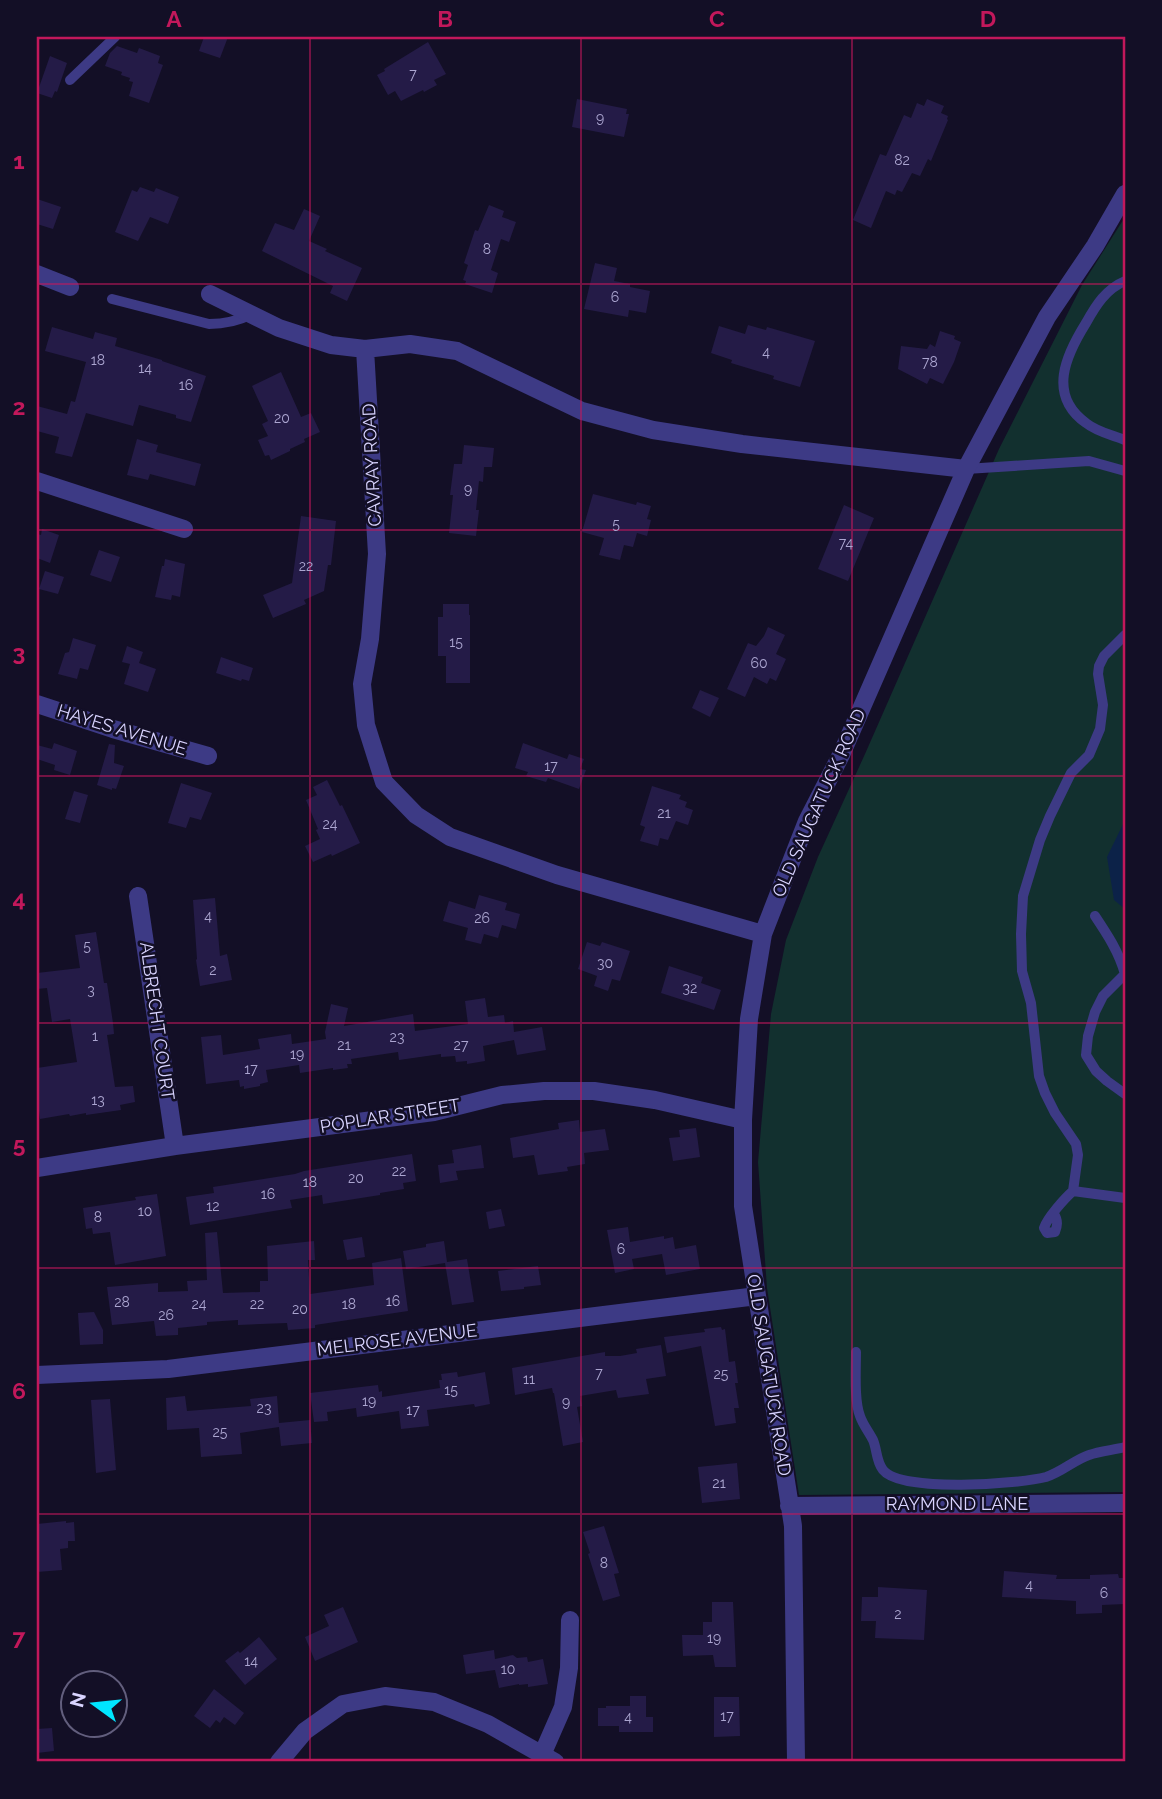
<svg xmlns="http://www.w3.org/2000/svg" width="1162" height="1799" font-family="Raleway,sans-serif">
<rect width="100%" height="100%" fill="#130f26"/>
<path fill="#12302f" d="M1125,217V1492L799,1495L767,1288L758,1162L771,1014L786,940L818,857L865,754L999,449L1082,285Z"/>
<path fill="#0c2248" d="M1125,820V909L1114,900L1107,857Z"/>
<path fill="#241b47" d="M204,37H228L220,58L199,51Z
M428,42L446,74L434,80L437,85L424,92L423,90L401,101L395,91L388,95L377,75L385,71L384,69Z
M117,46L137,53L139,48L160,56L158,63L163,65L149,103L129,96L133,82L129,81L130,78L121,75L122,72L105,66L110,53Z
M50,56L67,63L57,92L55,91L52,98L37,93Z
M577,99L627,109L626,114H629L624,137L572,127Z
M927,99L944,106L941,113L948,116L947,119L948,120L931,161L928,159L920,176L912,173L902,192L897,190L895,195L886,191L871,228L853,220L880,154L886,156L904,115L911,118L917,103L924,106Z
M140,187L154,192L156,188L179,197L168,224L150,217L138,241L115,232L132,190L137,192Z
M37,199L61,207L53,229L37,224Z
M489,205L504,211L502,217L516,222L509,242L501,239L491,270L498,273L492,293L465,284L466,281L463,280L468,265L464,263L475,230L478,231Z
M304,209L320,216L309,241L327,249L325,251L362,268L347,301L330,293L333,286L262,251L275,223L294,230Z
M595,263L617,268L614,281L630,284V287L650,291L646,313L629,310L628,317L584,309Z
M748,325L766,330L767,327L815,341L800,387L773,379L774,376L731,363L732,360L711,353L719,326L745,334Z
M52,327L93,339L95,332L117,338L115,346L162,360V361L206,376L191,422L176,418V415L139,405L133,426L86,413L72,457L55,453L59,437L37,431V406L67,414L71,401L75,402L86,362L45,351Z
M940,331L955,336L954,339L961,342L954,362L943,384L930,378L927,384L898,369L901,346L927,349L930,344L935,347Z
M281,372L301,417L311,413L320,432L304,439L305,442L290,449V451L271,460L269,455L265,456L258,440L268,436L262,424L268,421L252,386Z
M137,439L158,445L156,452L201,464L195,486L150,474L148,480L127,475Z
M464,445L494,448L492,467H484L483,482L479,481L476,510H479L476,536L449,533L453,495H450L454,464H462Z
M593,494L636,505L637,502L651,506L647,519L651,520L647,536L637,533L633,547L624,545L620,560L599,555L604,538L582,532Z
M844,505L874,518L848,581L818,569Z
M301,516L336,521L331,565H328L324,591L304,600L306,604L273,618L263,595L292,583Z
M42,529L59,535L50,563L37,558V534L41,535Z
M99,550L120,557L111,582L90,575Z
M165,559L185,564L180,597L172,595L171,600L155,597L162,566H164Z
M45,571L64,577L58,594L39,589Z
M443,604H469V615H470V683H446V656H438V617H443Z
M768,627L785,635L776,654L786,659L776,681L770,678L767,684L754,677L745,697L727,689L748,643L756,646L764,636Z
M73,638L96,645L88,670L80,668L77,679L58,674L65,653L69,652Z
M127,646L143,652L139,663L156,669L148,692L124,684L130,664L122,662Z
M221,657L253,668L249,681L242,679L241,681L216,673Z
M700,690L719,698L710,717L692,708Z
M54,743L77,751L70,775L54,770L55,765L37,759V745L52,749Z
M523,743L567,759L569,754L584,759L580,769L586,770L579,789L548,778L546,782L526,776L528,772L515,768Z
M109,744L115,745L114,763L124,766L116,789L112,788V790L97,785Z
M327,780L340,806L342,805L360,843L332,856L331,854L313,862L305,846L320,839L316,830L318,829L306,800L317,795L313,787Z
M181,783L212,793L201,820L190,817L186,828L168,823Z
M652,786L681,795L679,799L687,802L685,807L693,810L688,825L676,821L668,840L660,838L658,846L640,841L645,827L640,825Z
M74,791L88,795L80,823L65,819Z
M479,895L507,903L505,910L520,914L516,929L502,925L498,938L484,934L481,944L465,940L468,928L443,921L449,901L475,909Z
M215,898L220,956L227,954L232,980L200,986L196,960L197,959L193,900Z
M96,932L104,983H107L113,1023L114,1034L107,1035L115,1087L133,1086L135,1102L120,1105L121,1110L86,1115V1113L70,1116L69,1114L40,1119L37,1096V1068L77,1062L70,1019L52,1022L47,988L37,989V973L80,968L75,935Z
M587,942L600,946L602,942L630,951L620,981L612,979L608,991L594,986L597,976L578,969Z
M669,966L703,977L701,983L721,990L714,1010L661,993Z
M485,998L488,1017L504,1015L505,1023L513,1021L514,1032L542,1027L546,1050L517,1055L514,1040L483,1046L485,1061L467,1064V1061L456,1062L455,1056L441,1057V1054L399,1060L398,1052L351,1059L352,1064H347L348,1068L333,1070V1068L300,1073L299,1065L266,1070L268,1082L260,1084V1086L244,1089V1086L240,1087L239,1080L206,1084L201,1037L221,1035L223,1055L260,1049L258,1039L291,1034L292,1044L326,1039L325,1032L331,1004L348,1008L344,1026L413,1014L415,1031L468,1024L465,1001Z
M579,1120L580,1132L605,1129L609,1150L584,1153L585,1164L567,1167L568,1171L538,1175L534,1155L513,1158L510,1138L559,1129L558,1123Z
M696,1128L700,1157L673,1161L669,1138L680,1137L679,1130Z
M481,1145L484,1168L456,1171L458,1180L440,1183L438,1165L454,1163L452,1150Z
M412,1154L416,1181L403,1183L404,1189L380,1193V1195L323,1204L322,1195L290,1200L292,1208L190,1225L186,1197L214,1193L213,1187L295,1174L304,1171Z
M157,1194L166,1256L115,1265L110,1232L93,1234L92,1228L86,1229L83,1208L136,1200L135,1197Z
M501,1209L505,1226L489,1229L486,1212Z
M628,1227L630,1242L664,1236V1239L673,1237L675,1249L696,1245L700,1269L666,1275L662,1254L632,1259L634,1269L615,1273L607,1230Z
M217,1232L223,1293L260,1292V1281H268L267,1246L314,1241L315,1260H308L310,1294L374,1285L372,1263L401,1258L408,1311L315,1325V1328L288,1330L287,1323L238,1325V1320L207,1322V1325L178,1328V1335L156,1336L154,1321L112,1325L107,1287L158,1283V1292L188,1291L187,1281L207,1280L205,1233Z
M362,1237L365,1257L347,1260L343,1240Z
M444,1241L447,1262L467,1259L474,1302L452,1305L445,1263L406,1269L403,1251L426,1247V1244Z
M538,1266L541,1285L524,1287V1289L501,1291L498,1271Z
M94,1312L103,1330V1344L80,1345L78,1313Z
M721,1327L722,1330L725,1329L729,1362L735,1361L738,1383H735L739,1408H734L736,1423L715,1426L701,1346L667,1353L664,1337L705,1332L704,1329Z
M661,1345L666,1376L646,1379L649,1394L618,1398L616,1390L580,1396L582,1406L577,1407L583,1442L563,1446L554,1393H553L552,1388L515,1395L512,1368L605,1352V1356H620L637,1353L636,1349Z
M457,1372L458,1377L485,1372L490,1404L475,1407L474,1404L427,1410L429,1426L401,1429L399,1411L357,1417L356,1408L327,1412L328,1421L314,1422L310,1393L378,1385L379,1392L382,1391V1397L440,1388L439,1380H442L441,1374Z
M185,1396L187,1411L251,1406L250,1399L277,1396L279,1423L310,1420L312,1443L281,1446L279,1427L240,1433L242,1454L201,1457L199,1428L167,1430L166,1398Z
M110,1399L116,1470L96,1473L91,1400Z
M737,1463L740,1499L702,1503L698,1467Z
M66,1521V1523L74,1522L75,1541H68V1548L60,1549L62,1570L37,1572V1524Z
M604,1526L619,1573L614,1574L620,1596L603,1601L588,1554L590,1553L583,1532Z
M1004,1571L1057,1575L1056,1579H1090V1575L1118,1574L1119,1578H1125V1604L1102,1605V1613L1076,1614V1601L1002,1597Z
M878,1587L927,1590L924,1640L875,1638L876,1621H861L862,1597H878Z
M712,1602H733L736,1667H715L713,1655L683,1656L682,1635H703V1622H712Z
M343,1607L358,1642L315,1661L305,1637L329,1626L324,1615Z
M259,1637L277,1659L245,1685L225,1661L238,1651L240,1653Z
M494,1650L495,1659L513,1655L517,1658L527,1657L528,1662L543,1659L548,1684L528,1687V1684L519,1685V1684L499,1688L495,1670L466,1674L463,1655Z
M214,1689L244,1713L235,1725L224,1717L220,1723L216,1720L210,1728L194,1716Z
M630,1696H646V1717H653V1732H619V1726H598V1708H606V1706H630Z
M714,1697H739L740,1736L714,1737Z
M52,1728L54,1751L37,1753V1729Z"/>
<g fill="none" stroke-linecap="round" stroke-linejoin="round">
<path stroke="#3d3a85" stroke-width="10" d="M70,80L115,37
M1125,281C1106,289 1096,305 1086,323C1066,355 1047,395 1086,423C1097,432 1112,435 1125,440
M112,299L209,324C225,324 238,321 252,314
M966,469L1089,461L1125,471
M1095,916C1107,934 1119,952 1125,974L1103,996L1095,1012L1088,1036L1086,1055L1096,1071L1107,1081L1125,1094
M1073,1191L1078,1155L1076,1144L1055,1113L1045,1093L1039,1076L1031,1003L1022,971L1021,934L1023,896L1040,840L1050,816L1071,773L1089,755L1100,729L1103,705L1098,674L1099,666L1104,656L1125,635
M1054,1214C1058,1220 1058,1225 1055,1232L1047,1233L1044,1228C1047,1218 1065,1198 1073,1191L1125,1198
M856,1352C856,1371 854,1400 860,1416C863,1425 869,1432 873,1440C877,1449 876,1461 883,1470C901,1493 1019,1484 1046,1477C1062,1472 1074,1460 1089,1455C1100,1451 1114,1450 1125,1447"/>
<path stroke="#3d3a85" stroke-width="18" d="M37,274L70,287
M210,294L279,328L331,345L365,349L410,344L457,351L582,411L653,430L742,444L966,469
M365,349L377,554L370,639L362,684L366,725L384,782L416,815L450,837L557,875L763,934
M37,481L184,529
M37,704L113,729L208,756
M138,896L175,1146
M37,1168L175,1146L434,1112L502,1095L544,1091H594L655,1100L743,1120
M37,1375L168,1369L757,1296
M789,1506L1125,1503
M542,1755L563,1707L569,1668L570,1620
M279,1762L305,1731L343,1704L385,1696L434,1702L488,1724L555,1762
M796,1762L793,1526L743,1206V1120L749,1019L763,934L807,821L841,755L966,469L1047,317L1095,246L1125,194"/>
</g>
<path fill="none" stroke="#c2185b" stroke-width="2" stroke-opacity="0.55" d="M310,37V1762M581,37V1762M852,37V1762M37,284H1125M37,530H1125M37,776H1125M37,1023H1125M37,1268H1125M37,1514H1125"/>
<g text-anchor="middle" stroke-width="5" stroke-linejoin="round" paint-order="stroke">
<g font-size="14" fill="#aca6d1">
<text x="413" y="79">7</text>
<text x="600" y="123">9</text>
<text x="902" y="165">82</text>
<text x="487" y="254">8</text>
<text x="615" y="302">6</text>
<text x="766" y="357">4</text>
<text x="98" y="365">18</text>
<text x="930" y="367">78</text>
<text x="145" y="373">14</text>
<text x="186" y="390">16</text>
<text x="282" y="423">20</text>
<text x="468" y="494">9</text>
<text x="616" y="529">5</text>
<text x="846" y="548">74</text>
<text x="306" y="571">22</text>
<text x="456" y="647">15</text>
<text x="759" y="668">60</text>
<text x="551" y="771">17</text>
<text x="664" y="818">21</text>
<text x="330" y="829">24</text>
<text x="208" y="921">4</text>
<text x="482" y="923">26</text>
<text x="87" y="951">5</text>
<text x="605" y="968">30</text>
<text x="213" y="975">2</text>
<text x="690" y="993">32</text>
<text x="91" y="995">3</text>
<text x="95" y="1041">1</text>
<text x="397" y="1042">23</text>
<text x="344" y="1050">21</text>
<text x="461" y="1050">27</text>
<text x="297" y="1059">19</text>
<text x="251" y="1074">17</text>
<text x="98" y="1105">13</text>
<text x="399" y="1176">22</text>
<text x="356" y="1183">20</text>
<text x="310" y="1187">18</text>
<text x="268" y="1199">16</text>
<text x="213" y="1211">12</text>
<text x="145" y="1216">10</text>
<text x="98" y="1222">8</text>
<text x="621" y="1254">6</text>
<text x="393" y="1306">16</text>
<text x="122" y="1307">28</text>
<text x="199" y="1309">24</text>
<text x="257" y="1309">22</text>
<text x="349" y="1309">18</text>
<text x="300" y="1314">20</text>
<text x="166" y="1320">26</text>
<text x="599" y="1378">7</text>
<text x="721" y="1379">25</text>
<text x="529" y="1384">11</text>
<text x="451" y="1395">15</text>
<text x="369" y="1406">19</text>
<text x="566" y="1407">9</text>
<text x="264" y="1413">23</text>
<text x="413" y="1415">17</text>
<text x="220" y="1437">25</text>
<text x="719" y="1488">21</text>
<text x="604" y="1568">8</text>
<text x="1029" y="1590">4</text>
<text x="1104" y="1598">6</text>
<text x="898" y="1619">2</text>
<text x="714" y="1643">19</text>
<text x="251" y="1666">14</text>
<text x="508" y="1674">10</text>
<text x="727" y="1721">17</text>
<text x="628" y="1722">4</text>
</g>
<g font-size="18" fill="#d9d4ff" stroke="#130f26">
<text transform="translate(372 465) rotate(-93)" y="6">CAVRAY ROAD</text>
<text transform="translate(122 730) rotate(17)" y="6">HAYES AVENUE</text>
<text transform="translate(819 803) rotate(-66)" y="6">OLD SAUGATUCK ROAD</text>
<text transform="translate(157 1021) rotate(82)" y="6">ALBRECHT COURT</text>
<text transform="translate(390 1116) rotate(-9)" y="6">POPLAR STREET</text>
<text transform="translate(397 1340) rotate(-7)" y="6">MELROSE AVENUE</text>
<text transform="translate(769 1375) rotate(81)" y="6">OLD SAUGATUCK ROAD</text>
<text x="957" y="1510">RAYMOND LANE</text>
</g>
</g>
<rect width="1162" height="1799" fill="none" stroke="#130f26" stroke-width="77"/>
<g transform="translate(94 1704) rotate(285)"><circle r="33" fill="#130f26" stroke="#625e7d" stroke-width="2"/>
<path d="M0-5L12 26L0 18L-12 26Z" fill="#00e5ff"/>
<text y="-10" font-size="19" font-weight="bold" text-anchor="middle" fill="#d9d4ff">N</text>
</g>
<rect x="38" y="38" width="1086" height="1722" fill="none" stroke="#c2185b" stroke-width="2.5"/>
<g font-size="23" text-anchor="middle" font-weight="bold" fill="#c2185b">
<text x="174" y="27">A</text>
<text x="445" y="27">B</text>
<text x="717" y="27">C</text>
<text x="988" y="27">D</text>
<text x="19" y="169">1</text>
<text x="19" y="415">2</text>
<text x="19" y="661">3</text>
<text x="19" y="907">4</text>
<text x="19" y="1153">5</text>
<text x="19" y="1399">6</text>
<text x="19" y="1645">7</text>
</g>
</svg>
